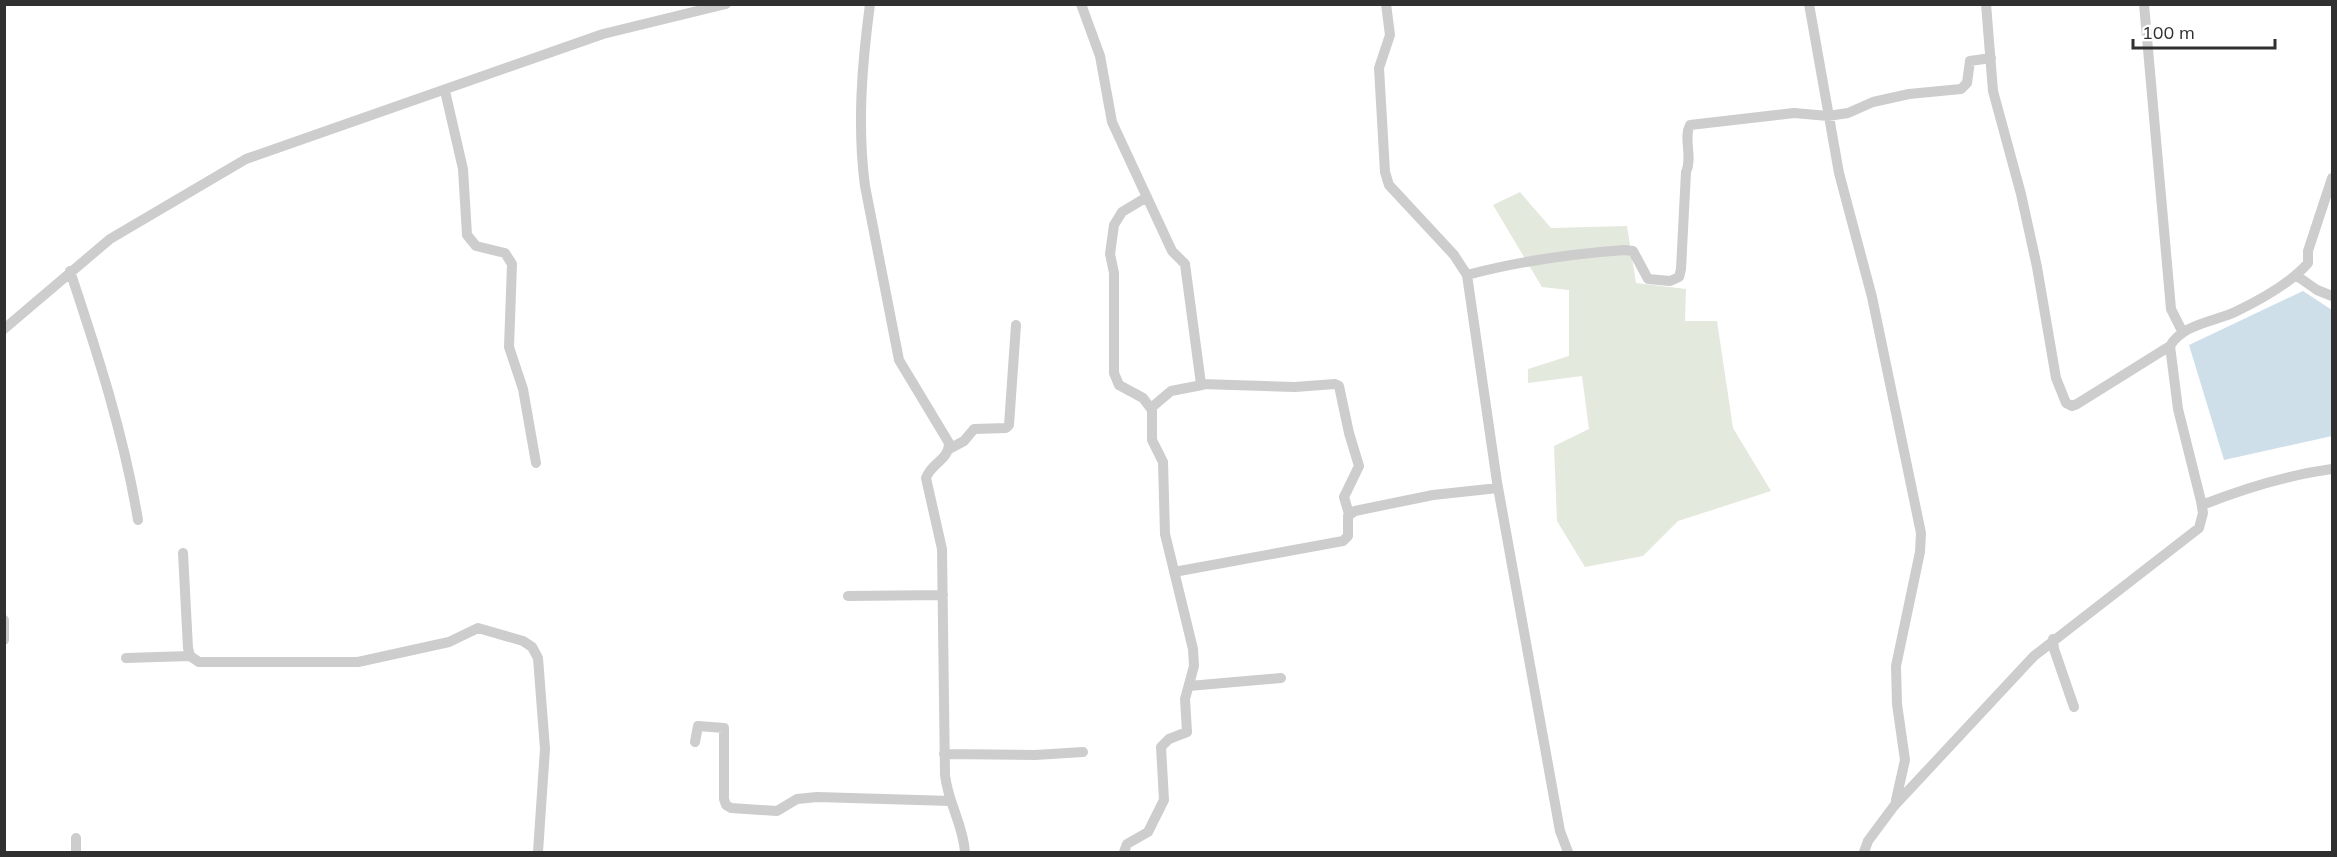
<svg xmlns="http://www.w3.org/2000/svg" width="2337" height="857" font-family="Mulish,sans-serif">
<rect width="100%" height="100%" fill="#fff"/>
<path fill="#e3e9dd" d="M1520,192L1551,228L1627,226L1636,283L1686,289L1685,321H1717L1733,428L1771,491L1678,521L1643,556L1585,567L1557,521L1554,446L1589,429L1582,376L1528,383V369L1569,356V290L1542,287L1493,205Z"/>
<path fill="#cedfe9" d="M2303,291L2332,310V436L2224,460L2189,345Z"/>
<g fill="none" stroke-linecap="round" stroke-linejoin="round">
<path stroke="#cdcdcd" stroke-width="10" d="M870,4C862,64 857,126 865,186L899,360L949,443C949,460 931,463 926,478L942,549L945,775C948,803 963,824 965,852
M1081,4L1100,56L1112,122L1172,251L1185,264L1201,384L1295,387L1335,384L1339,386L1349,433L1359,466L1344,497L1349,514
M1386,4L1390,35L1379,68L1385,172L1389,185L1454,255L1467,275L1497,482L1560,831L1568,852
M1809,4L1839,173L1872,297L1921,533L1920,552L1896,666L1897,704L1905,760L1896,800
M1986,4L1993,91L2021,194L2037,267L2056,378L2066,403L2072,406L2077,404L2170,346
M2144,4L2171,309L2182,331
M445,91L463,169L467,235L476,246L505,253L512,264L509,347L523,389L536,463
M70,271C97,352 124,435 138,520
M1467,275C1519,261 1570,254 1624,250L1633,251L1648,279L1670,281L1679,277L1681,269L1686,172C1693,157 1683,138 1690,125L1794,113L1828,116L1848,113L1873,102L1909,94L1961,89L1967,83L1970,61L1991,58
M2297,276L2317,290L2332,296
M4,329L110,239L246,159L603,34L726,4
M1152,410L1151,408L1171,391L1202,385
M949,449L964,441L974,429L1006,428L1009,425L1016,325
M2202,505C2245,488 2287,475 2332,469
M183,553L188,648L190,656L199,662H358L449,642L478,628L523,641L532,647L538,658L545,749L538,852
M1174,572L1343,541L1348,536V516L1355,511L1433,495L1498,488
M848,596L943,595
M4,620V640
M2053,639L2054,649L2074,707
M126,658L190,656
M1189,686L1281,678
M695,742L698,726L724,728V799L726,805L731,808L777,811L797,799L817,797L951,801
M944,754L1035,755L1083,752
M76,838V852
M1124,852L1127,844L1148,832L1164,800L1161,747L1169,739L1187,732L1185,699L1194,666L1193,649L1165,534L1163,462L1152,440V410L1143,398L1119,385L1114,373V273L1110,254L1114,225L1122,212L1147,197
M1864,852L1868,841L1894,806L2034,656L2199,528L2203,513L2201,501L2178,409L2170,346C2183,324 2213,322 2235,312C2260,300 2290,284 2308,263V251L2332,178"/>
</g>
<rect width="2337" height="857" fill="none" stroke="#303030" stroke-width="12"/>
<path d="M2133 39v9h142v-9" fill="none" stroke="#303030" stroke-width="3"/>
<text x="2142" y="39" font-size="18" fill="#303030" stroke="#ffffff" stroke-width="4.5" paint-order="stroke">100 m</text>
</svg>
